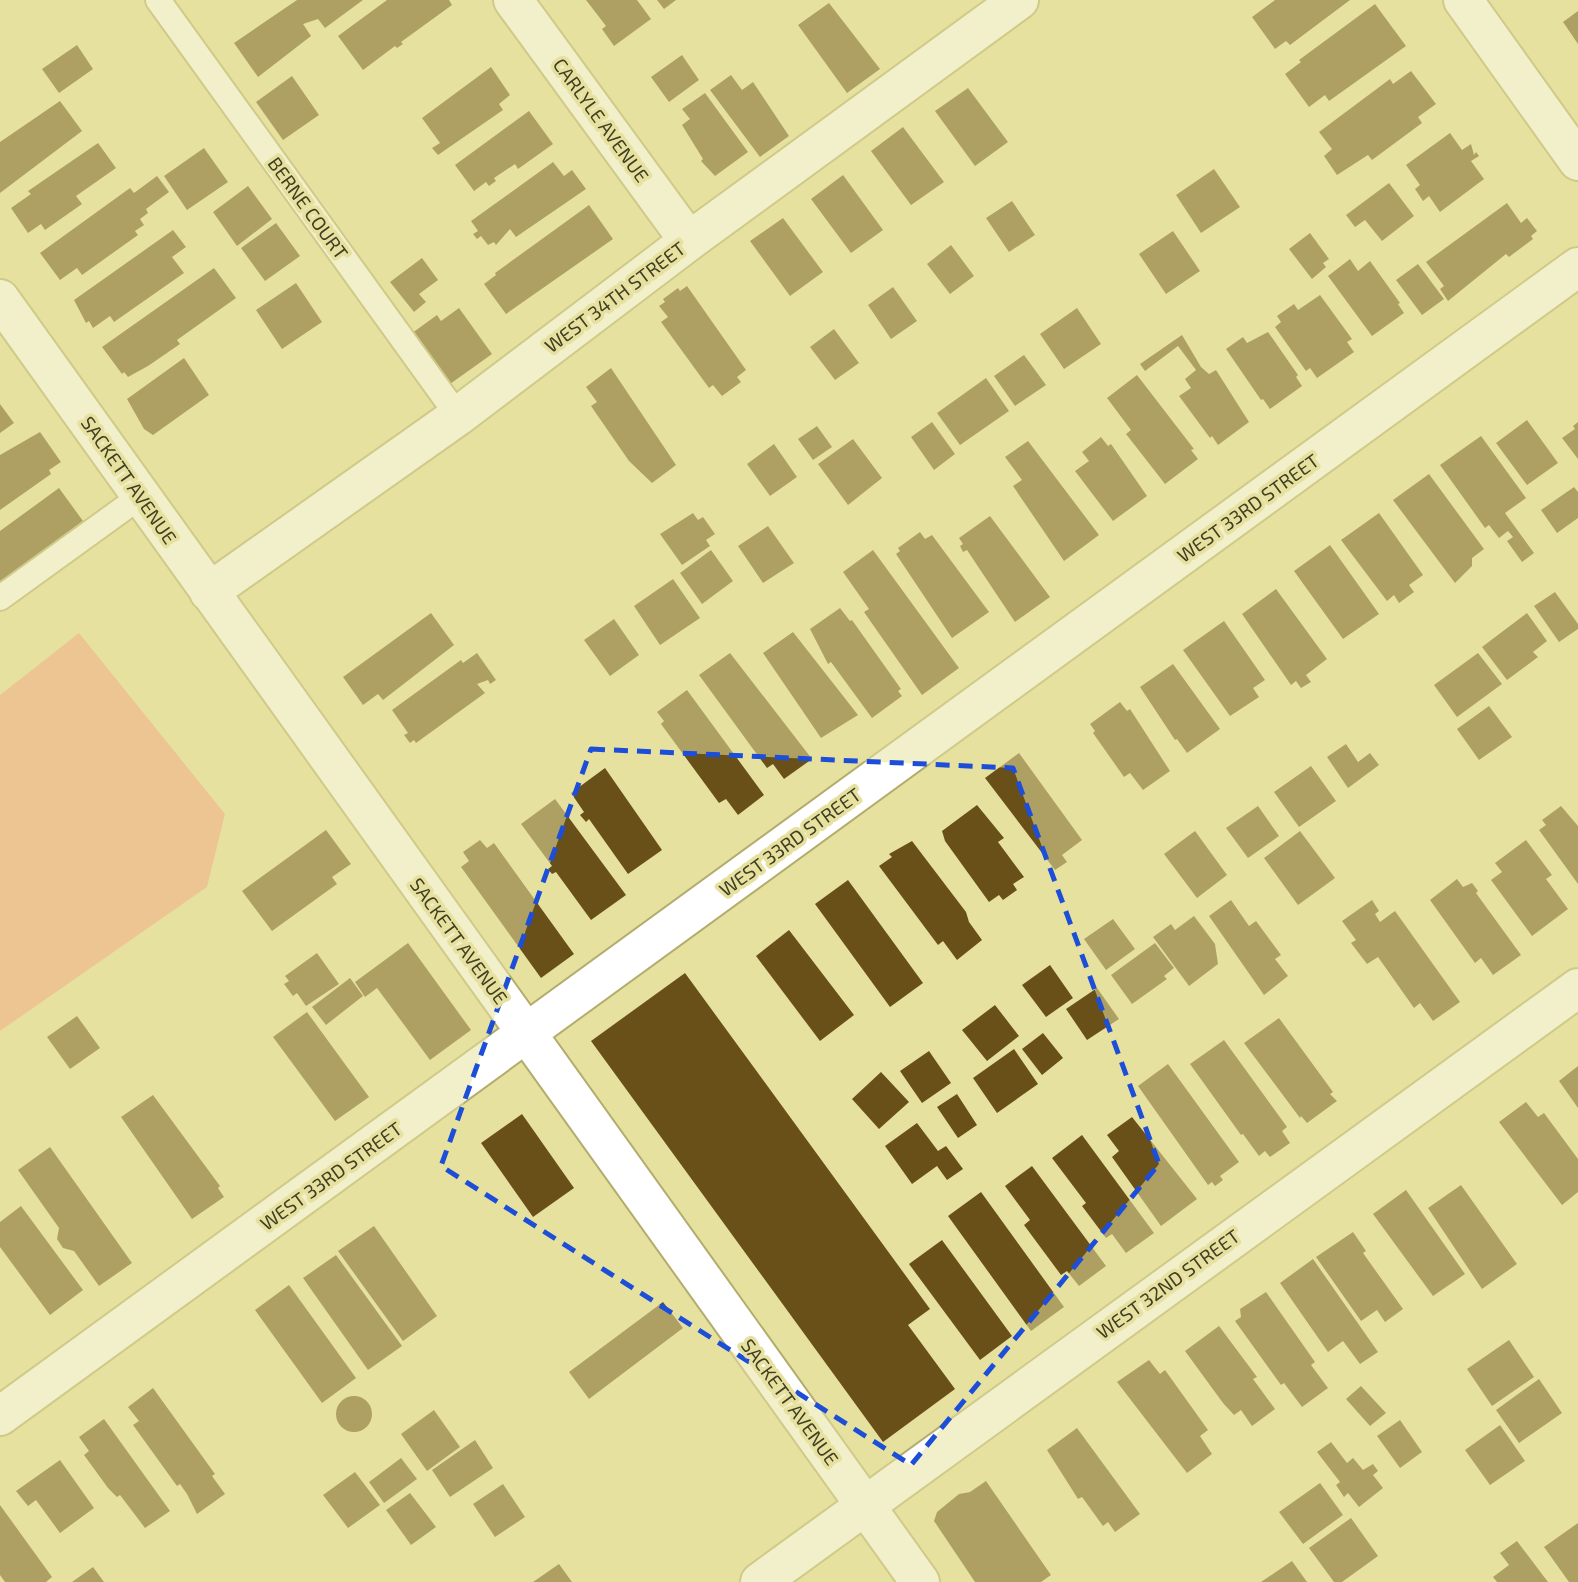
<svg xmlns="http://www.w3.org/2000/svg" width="1578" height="1582" font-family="'Exo 2',sans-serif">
<rect width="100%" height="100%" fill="#e7e1a0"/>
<path fill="#f3a381" d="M79,633L225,814L207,887L0,1031V695Z"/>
<path fill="#695019" d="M297,0H363L325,28L318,19L303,24L311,36L258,77L234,43Z
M387,0H449L452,5L401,42L403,44L397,48L395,46L363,70L338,36Z
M586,0H637L651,19L614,46L602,29L606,26Z
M657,0H676L664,9Z
M1275,0H1350L1290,45L1286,41L1275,49L1252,17Z
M829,3L880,69L847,93L798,25Z
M1375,4L1406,46L1329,101L1325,95L1309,107L1285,74L1301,62L1299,60Z
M1578,11V44L1563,22Z
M77,45L93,69L59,93L42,69Z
M682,55L699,80L669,102L651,77Z
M491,67L510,95L499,104L503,110L438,155L432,148L440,143L422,118Z
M1411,71L1436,104L1418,117L1422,123L1372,160L1368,155L1337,175L1324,156L1332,149L1319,132L1390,79L1393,84Z
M731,75L742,90L753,82L789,136L760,157L710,90Z
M292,76L319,115L283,140L256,102Z
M968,88L1008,142L975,166L935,111Z
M705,93L748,152L715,176L701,161L703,159L682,125L690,119L682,109Z
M60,101L82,131L0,193V142Z
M529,111L553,144L518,169L515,164L494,178L496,181L489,186L486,182L474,191L455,165Z
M903,127L944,182L911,205L871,151Z
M1450,133L1462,150L1471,144L1474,155L1476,152L1479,156L1471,161L1484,179L1440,212L1429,196L1423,201L1415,189L1420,185L1406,165Z
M98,143L116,168L76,196L82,204L45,230L41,224L28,233L11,208L31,194L28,191Z
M204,148L228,182L187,210L164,176Z
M553,162L564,176L572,170L586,189L516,237L510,229L496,245L494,242L488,245L481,236L477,239L473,234L478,231L471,221Z
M1214,169L1240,207L1201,233L1176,195Z
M843,175L883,230L851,253L811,199Z
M157,176L169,192L146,209L148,213L140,219L144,225L135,231L138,235L82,275L77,268L60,280L40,253L130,188L134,193Z
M1389,183L1414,216L1382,241L1365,220L1355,227L1346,215Z
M248,186L272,219L237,246L213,212Z
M1012,201L1035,235L1009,252L986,218Z
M1507,203L1521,223L1527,218L1537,231L1531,236L1533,239L1509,257L1506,254L1448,301L1440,289L1444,286L1426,262Z
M589,205L613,239L506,314L484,284L496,275L495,273Z
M783,218L823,272L790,296L750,241Z
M276,223L300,256L265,281L241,248Z
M173,230L186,247L172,257L184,273L114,322L110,316L93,328L89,321L86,323L74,300Z
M1173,231L1200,271L1166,294L1139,254Z
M1310,233L1329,259L1323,263L1326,267L1312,279L1289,249Z
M951,245L974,276L950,294L927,264Z
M422,258L438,280L419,294L426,302L414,312L390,282Z
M1350,259L1358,271L1370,261L1400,303L1398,304L1404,313L1372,336L1328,276Z
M1418,264L1444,299L1422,315L1396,280Z
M214,268L236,298L177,340L180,344L148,366L128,377L124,372L122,374L102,347Z
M296,283L322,322L282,349L256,310Z
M687,286L746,370L737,377L741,382L722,396L713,385L709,388L661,322L668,317L659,306L665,302L663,299L678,288L680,291Z
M893,287L917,321L891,339L868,305Z
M1320,295L1352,339L1347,342L1354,352L1317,378L1310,368L1306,371L1275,327L1281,322L1277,316L1294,304L1298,310Z
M459,308L492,354L443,389L408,336L437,315L441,321Z
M1077,308L1101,344L1064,369L1040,334Z
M834,329L859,363L835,380L810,347Z
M1268,332L1298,375L1296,377L1302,386L1270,409L1263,399L1261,400L1226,349L1243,337L1247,343Z
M1182,335L1201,367L1209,374L1216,370L1249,422L1218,445L1212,436L1210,438L1179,396L1191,388L1185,379L1196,370L1178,346L1145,371L1140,364Z
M1024,355L1046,385L1015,406L994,376Z
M184,358L209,395L153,435L144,429L127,399Z
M611,368L676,465L652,483L629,461L591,406L597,402L586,387Z
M1137,375L1194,449L1191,450L1198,459L1165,484L1126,434L1131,430L1107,398Z
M986,378L1009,411L960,445L937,413Z
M0,404L14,423L0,433Z
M1527,420L1558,463L1527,485L1496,443Z
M932,422L955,454L934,470L911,437Z
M1578,422V459L1562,438L1575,429L1573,426Z
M817,426L832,447L813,460L798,439Z
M40,432L61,462L49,470L51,474L0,510V455Z
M1481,436L1526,498L1505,513L1534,553L1522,562L1507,541L1513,537L1508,531L1499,538L1489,525L1485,528L1440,465Z
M1101,437L1108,446L1111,444L1147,496L1113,521L1075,471L1089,461L1082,452Z
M853,439L882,478L848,505L818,464Z
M1028,441L1099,535L1064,561L1013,486L1022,480L1005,457Z
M774,444L797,477L770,496L747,464Z
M1429,474L1484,549L1472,558V566L1455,583L1393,500Z
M1574,487L1578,492V518L1557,533L1541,510Z
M59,488L83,521L0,582V531Z
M693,513L698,520L703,517L715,534L706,540L710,546L682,565L660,534Z
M1379,513L1423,575L1409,585L1414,592L1399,603L1394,595L1387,601L1341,540Z
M990,516L1050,597L1015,622L967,550L963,552L960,546L963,544L959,538Z
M768,526L794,563L763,583L738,546Z
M920,532L925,539L932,535L989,612L952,638L896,554L900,551L898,548Z
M1330,545L1379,614L1343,639L1294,571Z
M711,550L733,581L702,604L680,573Z
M873,550L959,668L922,695L864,612L869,609L843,572Z
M673,579L700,618L660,645L634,606Z
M1276,589L1327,659L1306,675L1311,682L1301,688L1296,681L1291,685L1242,614Z
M1555,592L1578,624V629L1559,642L1534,606Z
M840,608L850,621L852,620L901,689L898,691L902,696L872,718L831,662L828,664L810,629Z
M431,613L454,645L383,700L378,694L363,705L343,677Z
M1527,613L1547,641L1533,652L1538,657L1507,680L1482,647Z
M614,619L639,655L610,676L584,640Z
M1224,621L1265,680L1253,688L1259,697L1230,716L1183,650Z
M793,632L858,715L821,738L763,653Z
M477,653L496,680L490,684L488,680L477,684L485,693L416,743L414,740L410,743L404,735L408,733L392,710L461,660L463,663Z
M730,653L812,759L784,779L773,764L767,768L699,675Z
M1478,653L1502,684L1457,717L1434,685Z
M1173,664L1220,729L1187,753L1177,739L1175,740L1140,687Z
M687,690L764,795L738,815L726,799L719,803L661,724L664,721L657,712Z
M1120,702L1127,711L1130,709L1170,771L1143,790L1130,773L1124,777L1093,733L1095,731L1090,724Z
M1489,706L1512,737L1479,760L1457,729Z
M1346,744L1358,762L1370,753L1379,765L1348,788L1327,757Z
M1019,753L1082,840L1062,855L1067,862L1055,870L985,778Z
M1311,766L1336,801L1299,827L1274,792Z
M605,768L662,850L628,874L589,819L586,822L580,815L584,812L571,793Z
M555,799L626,895L591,920L556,872L552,874L548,869L552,866L521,824Z
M977,805L1004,838L998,842L1024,877L1013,884L1017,890L1003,900L999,895L989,902L945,841L942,831Z
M1258,806L1279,836L1248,858L1226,828Z
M1561,806L1578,826V884L1539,830L1546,825L1542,820Z
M326,830L351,864L332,877L337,884L272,931L242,891Z
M1195,831L1227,875L1197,898L1164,854Z
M1300,831L1335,878L1298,905L1264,858Z
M480,840L487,848L494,843L574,954L541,978L461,867L469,861L463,852Z
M1526,840L1552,875L1546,879L1568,909L1532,936L1491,880L1502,872L1495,863Z
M912,841L966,912L969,922L982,940L957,960L943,941L938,945L879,866L892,857L889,854Z
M1457,879L1463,887L1472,883L1478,891L1476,893L1521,955L1493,975L1481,958L1475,963L1430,900Z
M848,880L923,983L890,1007L815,904Z
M1231,900L1249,926L1256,921L1281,955L1275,959L1288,976L1264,995L1209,916Z
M1372,900L1379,911L1375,914L1380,922L1395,911L1460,1002L1433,1021L1420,1003L1414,1008L1378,957L1367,964L1351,943L1356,940L1342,921Z
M1194,916L1215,944L1218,964L1189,986L1153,937L1171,924L1175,930Z
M1113,919L1135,949L1106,970L1084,939Z
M789,930L854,1015L820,1041L756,956Z
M408,943L471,1030L430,1060L377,988L365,997L355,982Z
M1155,943L1174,968L1164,976L1167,979L1132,1004L1111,975Z
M317,953L339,984L306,1006L297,993L293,996L284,984L289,981L285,976Z
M1050,965L1073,998L1046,1017L1022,985Z
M685,973L930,1309L908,1325L955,1389L883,1442L591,1041Z
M350,978L363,996L326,1025L312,1007Z
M1097,988L1119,1019L1087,1040L1066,1009Z
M995,1005L1019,1036L987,1061L962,1030Z
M307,1012L369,1097L335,1121L273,1037Z
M77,1016L100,1048L70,1069L47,1037Z
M1279,1018L1333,1092L1330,1094L1337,1101L1307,1123L1301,1116L1300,1118L1244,1043Z
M1043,1033L1063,1058L1042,1075L1022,1049Z
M1224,1040L1287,1127L1282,1131L1290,1143L1270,1157L1265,1151L1259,1156L1243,1134L1241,1135L1190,1064Z
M1014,1049L1038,1084L997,1113L973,1078Z
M929,1051L951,1083L922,1103L900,1071Z
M1168,1064L1239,1162L1220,1176L1223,1180L1215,1186L1212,1182L1208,1185L1138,1086Z
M1578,1066V1108L1559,1081Z
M881,1072L909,1102L879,1129L852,1099Z
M957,1094L977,1125L958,1138L937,1107Z
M153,1095L220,1186L218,1188L224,1197L192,1219L121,1117Z
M1526,1102L1538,1117L1544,1113L1578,1159V1192L1562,1205L1499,1122Z
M522,1114L574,1188L533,1217L481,1143Z
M1132,1117L1197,1199L1161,1226L1112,1157L1119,1151L1107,1135Z
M917,1123L938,1151L946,1146L963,1169L947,1180L937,1166L912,1184L885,1146Z
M1082,1135L1154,1233L1126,1253L1112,1234L1106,1238L1082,1206L1086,1203L1052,1158Z
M50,1147L132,1263L99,1286L74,1251L63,1248L57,1239L59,1228L18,1170Z
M1032,1166L1106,1266L1079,1286L1067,1271L1061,1275L1024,1225L1030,1220L1005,1186Z
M1461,1185L1517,1264L1482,1289L1428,1208Z
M1406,1190L1465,1274L1433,1296L1373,1214Z
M981,1192L1064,1307L1031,1331L948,1216Z
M21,1206L83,1290L50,1315L0,1247V1222Z
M374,1226L437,1316L403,1341L338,1251Z
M1353,1232L1366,1251L1363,1253L1403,1309L1385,1322L1377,1310L1361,1321L1316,1257Z
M942,1240L1012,1336L980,1360L909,1264Z
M336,1255L402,1346L368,1370L303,1278Z
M1313,1259L1378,1352L1360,1364L1343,1341L1328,1352L1280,1283Z
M289,1285L356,1378L322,1403L255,1310Z
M1266,1292L1315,1362L1311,1365L1328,1388L1302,1407L1284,1383L1281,1385L1235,1321L1241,1317L1240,1309Z
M663,1302L683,1328L589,1399L569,1372Z
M1219,1326L1257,1377L1253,1379L1275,1409L1252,1426L1241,1410L1234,1415L1223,1403L1185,1351Z
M1509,1340L1534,1377L1492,1406L1467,1369Z
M1149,1360L1160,1374L1165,1370L1208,1430L1200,1436L1212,1454L1187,1473L1117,1382Z
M1539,1379L1562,1413L1519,1443L1496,1410Z
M1361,1386L1386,1413L1370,1426L1346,1399Z
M153,1388L215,1474L212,1476L225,1494L197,1514L187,1494L180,1484L177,1486L133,1425L139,1421L128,1407Z
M336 1414a18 18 0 1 1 36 0a18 18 0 1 1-36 0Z
M434,1410L460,1447L427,1471L401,1434Z
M104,1419L170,1511L145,1528L120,1495L117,1497L108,1488L84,1455L89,1451L79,1437Z
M1400,1420L1422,1452L1400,1468L1377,1436Z
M1500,1425L1525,1461L1490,1485L1465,1450Z
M1077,1428L1140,1514L1115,1532L1108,1522L1103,1526L1082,1497L1078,1499L1047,1450Z
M475,1440L493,1468L450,1497L432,1470Z
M1331,1442L1347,1463L1353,1458L1363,1470L1373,1464L1378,1471L1373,1475L1383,1488L1359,1507L1348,1493L1344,1497L1336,1485L1340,1482L1317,1452Z
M401,1458L417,1479L384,1503L369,1482Z
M60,1460L94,1508L60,1533L36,1500L28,1506L16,1491Z
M355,1472L380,1505L348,1528L323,1495Z
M986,1481L1051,1575L1041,1582H975L934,1521L937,1512L959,1494L970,1492Z
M1320,1483L1343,1515L1303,1544L1279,1512Z
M503,1484L525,1517L495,1537L473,1504Z
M410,1493L436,1527L411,1545L386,1510Z
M0,1505L52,1577L46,1582H5L0,1575Z
M1351,1518L1378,1556L1342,1582H1334L1309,1548Z
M1578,1523V1582H1569L1544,1547Z
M1517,1541L1548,1582H1497L1493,1577L1509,1565L1500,1553Z
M1292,1561L1307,1582H1261Z
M559,1564L572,1582H533Z
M93,1567L104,1582H72Z"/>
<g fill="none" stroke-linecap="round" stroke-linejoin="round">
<g stroke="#b3ad6d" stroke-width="28">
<path id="service" d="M158,0L458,416
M0,598L141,496"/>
</g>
<g stroke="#b3ad6d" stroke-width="42">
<path id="minor" d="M513,0L689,241
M1463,0L1578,161
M0,299L920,1582
M209,592L458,416L689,241L1019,0
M0,1416L1578,267
M760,1582L1578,988"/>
</g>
<use href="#service" stroke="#fff" stroke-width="24"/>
<use href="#minor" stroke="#fff" stroke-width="38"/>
</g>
<path d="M0 0H1578V1582H0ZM591,749L1013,768L1159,1164L911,1465L441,1166Z" fill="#e7e1a0" fill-opacity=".55" fill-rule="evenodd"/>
<path fill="none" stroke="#1d4ed8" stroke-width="5" stroke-dasharray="14 9" stroke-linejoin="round" d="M591,749L1013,768L1159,1164L911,1465L441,1166Z"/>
<g text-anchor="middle" stroke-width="7" stroke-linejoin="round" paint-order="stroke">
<g font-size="19" fill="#403e23" stroke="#e7e1a0">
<text transform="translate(601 120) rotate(54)" y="7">CARLYLE AVENUE</text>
<text transform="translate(308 208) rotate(54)" y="7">BERNE COURT</text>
<text transform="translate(615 297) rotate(-37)" y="7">WEST 34TH STREET</text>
<text transform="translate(129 480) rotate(55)" y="7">SACKETT AVENUE</text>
<text transform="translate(1248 508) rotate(-36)" y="7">WEST 33RD STREET</text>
<text transform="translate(790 842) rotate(-36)" y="7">WEST 33RD STREET</text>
<text transform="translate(459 941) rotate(54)" y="7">SACKETT AVENUE</text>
<text transform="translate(331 1176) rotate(-36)" y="7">WEST 33RD STREET</text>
<text transform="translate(1168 1284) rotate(-36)" y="7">WEST 32ND STREET</text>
<text transform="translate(790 1402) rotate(54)" y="7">SACKETT AVENUE</text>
</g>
</g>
</svg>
